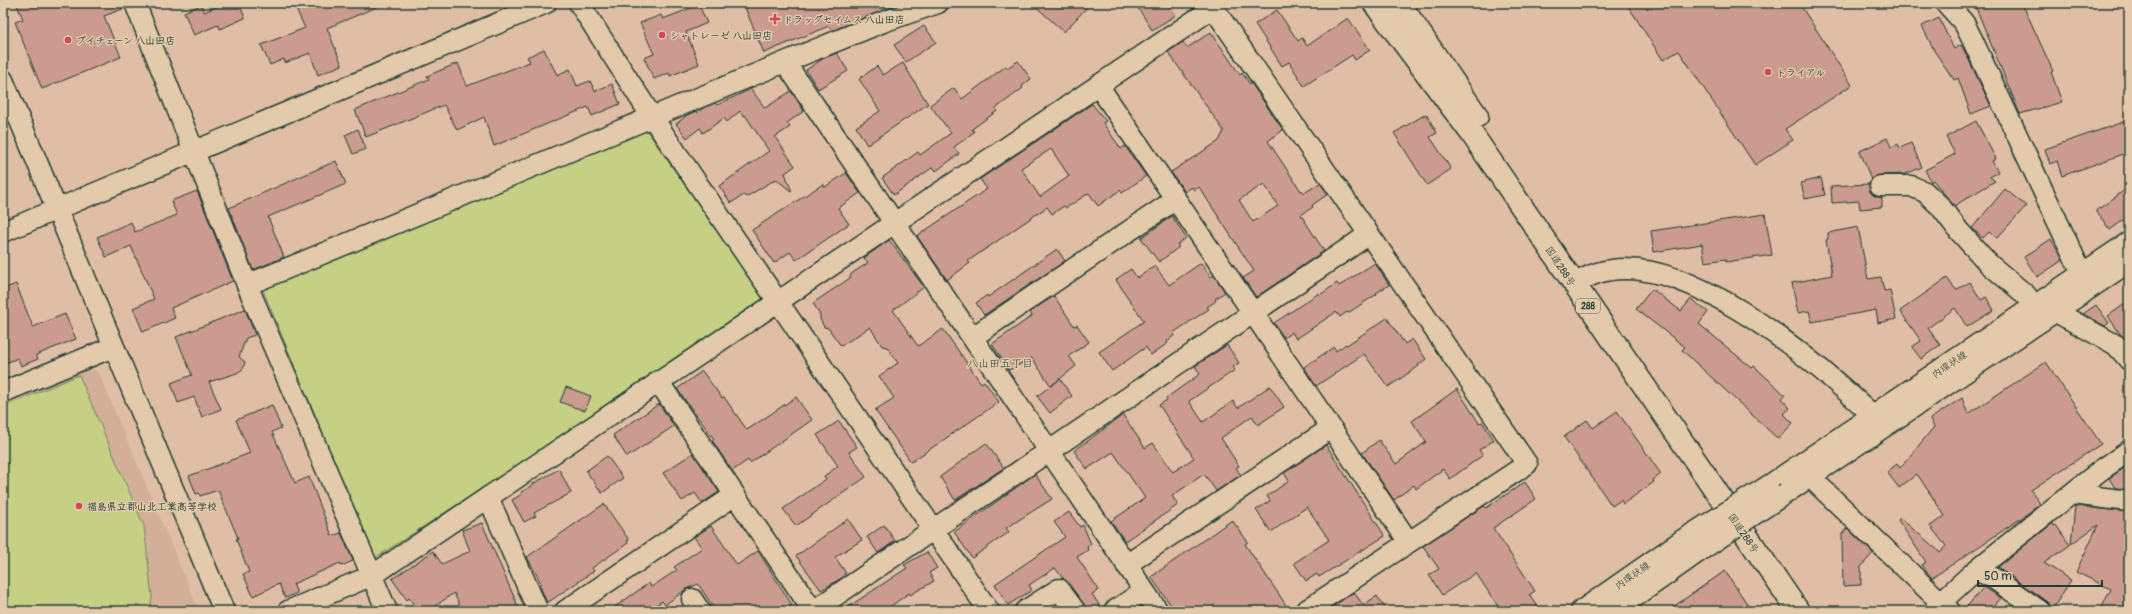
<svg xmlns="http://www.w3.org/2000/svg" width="2132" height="614" font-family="Pangolin,'Klee One',sans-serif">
<rect width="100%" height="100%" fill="#e0bea5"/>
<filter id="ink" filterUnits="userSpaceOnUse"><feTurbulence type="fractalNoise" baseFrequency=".025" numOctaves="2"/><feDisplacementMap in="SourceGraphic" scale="8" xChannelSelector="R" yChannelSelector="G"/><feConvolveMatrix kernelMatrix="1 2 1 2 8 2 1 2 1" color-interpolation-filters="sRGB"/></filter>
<g filter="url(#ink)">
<path fill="#d3af9a" d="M88,366L99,373L199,611H3V401Z"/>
<path fill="#c5d084" stroke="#72865c" d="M645,128L767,303L375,558L262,288Z
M79,375L144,526L152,598L149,611H3V407Z"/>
<path fill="#cc9b8f" stroke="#1f3d34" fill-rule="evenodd" d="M16,3H124L125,8L104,16L121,57L42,89L15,22L23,19Z
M226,3H239L245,18L220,29L218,25L194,35L184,12L201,5L204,12Z
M293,3H386L327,28L342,65L318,75L310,53L285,63L284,59L270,65L261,45L305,28Z
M743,3H903L831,31L829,26L764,53Z
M1032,3H1091L1064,32Z
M1135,3H1167L1176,15L1152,30Z
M1626,3H1799L1852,85L1785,129L1793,140L1755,165L1679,51L1663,60Z
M1974,3H2022L2053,71L2051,72L2062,102L2020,114Z
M699,5L707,23L686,32L699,64L670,76L669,73L654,79L644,58L654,54L640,23L661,15L663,19Z
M1277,10L1298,41L1302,38L1307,46L1348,18L1370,50L1355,60L1352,55L1304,86L1289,62L1282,66L1255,24Z
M1939,18L1954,49L1961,45L1966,54L1991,106L1971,114L1958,78L1954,80L1935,52L1922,26Z
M924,26L936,42L906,62L894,45Z
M1211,32L1240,75L1242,73L1250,84L1251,83L1283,130L1268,141L1301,191L1302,190L1304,193L1320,183L1328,194L1312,205L1313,207L1301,215L1324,251L1256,297L1243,278L1254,271L1199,187L1194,190L1192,187L1185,192L1171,172L1219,141L1224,131L1168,52L1183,42L1187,48ZM1264,184L1278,206L1253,222L1239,200Z
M544,49L557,75L570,69L577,86L590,81L595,91L612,84L620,104L592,116L588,107L494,146L484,117L457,130L444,105L366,137L355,110L429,79L427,76L458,63L467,86L530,62L527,57Z
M837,53L848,71L818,89L806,70L824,58Z
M1018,61L1031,79L1022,86L1023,88L995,109L997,111L972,129L974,132L954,147L959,154L936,171L933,167L894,195L882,178L918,152L920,155L951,133L930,105L954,88L962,99L1006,66L1007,68Z
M903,63L928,104L867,145L856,127L880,111L859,79L877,66L883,75Z
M751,89L765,108L791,91L804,111L787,123L790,127L775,137L795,166L785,173L792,192L776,179L746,197L744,195L731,203L719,186L769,151L745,115L744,116L740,111L727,122L724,118L703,133L700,128L687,138L676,124L687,115L696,111L697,113L703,108L715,103L717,105Z
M1092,104L1106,121L1103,123L1121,149L1125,146L1146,176L1122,193L1120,190L1098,206L1089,193L1066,208L1064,206L1052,214L1047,207L968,261L970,263L947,280L917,236L987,189L980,179ZM1051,149L1069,176L1040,197L1021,168Z
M1426,114L1437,133L1430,137L1451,169L1427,185L1394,133Z
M2129,120V152L2062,176L2057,161L2050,164L2045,149Z
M1976,121L1996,159L1992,161L1998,172L1990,177L1995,181L1954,206L1933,180L1931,182L1925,170L1955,154L1946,137Z
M358,129L366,149L353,154L345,135Z
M1887,138L1891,147L1898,144L1900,148L1911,143L1922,167L1906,174L1880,175L1871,180L1860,151Z
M336,161L346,184L268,217L284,257L253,270L229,208Z
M846,173L860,193L838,208L849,224L796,260L790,252L774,263L752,230L823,184L825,187Z
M1821,178L1825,195L1805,199L1801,183Z
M1869,184L1870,192L1875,196L1882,198V207L1860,209L1859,201L1832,203L1831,186Z
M2129,187V216L2110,230L2096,211Z
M2005,189L2026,206L1997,238L1989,232L1983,238L1972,228Z
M197,191L233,281L171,308L175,318L143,332L133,308L154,299L131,246L106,257L97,237L131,222L135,232L177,215L171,201Z
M1765,214L1772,255L1726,262V259L1705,262L1702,244L1654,252L1651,231Z
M1172,216L1186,238L1177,245L1179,247L1159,262L1141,238Z
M1858,227L1868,279L1881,277L1884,291L1890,290L1896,319L1878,323L1876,310L1812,322L1809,311L1798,313L1792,283L1832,275L1826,240L1828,239V233Z
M2051,239L2063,260L2037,277L2024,257Z
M889,240L924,287L893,310L918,346L943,329L981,383L984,381L999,402L911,462L875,410L894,398L879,376L898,363L887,347L882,346L870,327L841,346L828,328L824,327L820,319V315L813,303L850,278L851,274L868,263L864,258Z
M1057,249L1065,261L984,315L976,303L987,295L988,297Z
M1201,263L1211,277L1214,275L1225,292L1215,299L1216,301L1207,307L1209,309L1173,333L1175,335L1167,341L1168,343L1151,355L1146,347L1112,371L1099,352L1144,321L1116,280L1118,278L1131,269L1137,278L1155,266L1169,285Z
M1375,263L1389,285L1376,293L1377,294L1348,313L1347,312L1340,317L1336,312L1296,339L1292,332L1284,338L1274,323L1319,293L1320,295L1337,283L1339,286Z
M1947,278L1956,290L1970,282L1981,300L1986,297L1994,310L1967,327L1955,308L1928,328L1940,345L1921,359L1912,347L1921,341L1900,311Z
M16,284L33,327L65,314L76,339L36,355L38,359L21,366L18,358L3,364V289Z
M1652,289L1681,311L1691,299L1708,312L1699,324L1752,368L1754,366L1785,395L1782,399L1790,408L1784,414L1793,423L1778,439L1682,350L1685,347L1636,309Z
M1054,296L1074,326L1077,325L1089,342L1069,356L1076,366L1051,386L1032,358L1009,370L992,344L1032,316L1030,312Z
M2129,301V342L2120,334L2108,316Z
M2096,305L2109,323L2105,326L2083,314Z
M245,309L255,335L246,338L239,357L245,362L243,369L237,373L209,382L221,409L202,417L194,397L178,403L171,383L192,375L176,337Z
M1387,318L1405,344L1412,339L1426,359L1418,365L1419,366L1388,387L1364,354L1316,386L1304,367L1334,347L1336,351L1346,344L1347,345Z
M1227,345L1239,363L1233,367L1235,370L1189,401L1203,422L1233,401L1238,408L1270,386L1284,407L1258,425L1252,416L1221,438L1239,466L1236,468L1241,475L1216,491L1204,474L1172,496L1178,505L1125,541L1111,521L1145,498L1113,452L1087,469L1074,451L1123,415L1145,448L1153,443L1173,472L1194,458L1159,405L1167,400L1166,398L1200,374L1195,366Z
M2046,362L2101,444L2031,490L2040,504L2023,517L1932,578L1921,565L1926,562L1898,520L1900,518L1940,552L1946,546L1930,526L1945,516L1917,474L1899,488L1887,472L1897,464L1900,468L1934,427L1930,419L1962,398L1968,414Z
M702,371L722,398L724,397L747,430L796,397L812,420L750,463L748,460L732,471L712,440L714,439L677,389Z
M1060,379L1072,396L1050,413L1037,396Z
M566,387L591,396L585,411L560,402Z
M1457,389L1479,423L1482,422L1494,440L1479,450L1483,455L1450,479L1443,469L1416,489L1414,485L1394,500L1362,453L1379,440L1396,464L1426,442L1412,421Z
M659,404L674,426L627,457L613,435Z
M272,405L281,428L272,432L295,483L309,477L332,536L341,533L353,561L341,566L340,563L293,584L297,593L285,598L279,584L253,596L243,574L249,572L236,539L238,538L218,490L200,496L199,493L196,494L189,476L250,453L236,420Z
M1617,411L1661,474L1653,480L1654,482L1623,504L1621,500L1612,506L1564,437L1587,420L1593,428Z
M839,421L857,447L849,452L866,477L796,526L783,509L826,479L824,476L838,466L817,435Z
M986,443L1004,468L955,500L940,477Z
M1326,445L1385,536L1319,577L1317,574L1306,581L1294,563L1329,540L1307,507L1271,532L1256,510L1270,501L1267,496L1289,481L1284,473Z
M693,453L719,492L702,503L695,493L682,501L663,473Z
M607,456L623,478L602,493L586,471Z
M2129,465V489L2115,488L2109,478Z
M559,469L571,493L534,513L536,516L524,522L512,500L522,494L521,492L532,486L531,485Z
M1035,474L1052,499L1006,528L1009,532L972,558L954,532Z
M1525,482L1536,499L1493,528L1535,591L1529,595L1540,611H1501L1476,573L1442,595L1429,575L1439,569L1423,546L1484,506L1486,508Z
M604,504L629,540L627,541L628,543L592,568L594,571L547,603L539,584L541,583L527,557Z
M2075,506L2129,512V598L2122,611H2100L2111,589L2076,572L2098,525L2071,544Z
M1069,512L1080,527L1083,525L1091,544L1087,547L1088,550L1077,557L1099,590L1092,594L1103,611H1086L1084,604L1055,568L1029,585L1032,590L1008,605L995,584L1065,537L1054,522Z
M848,519L862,540L835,557L846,573L844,574L845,576L821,590L796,556Z
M1232,520L1248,542L1245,544L1290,611H1175L1151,577Z
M482,523L520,611H462L454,593L428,611H418L409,598L407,600L392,579L433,551L442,564L470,551L462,530Z
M2053,523L2054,526L2056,525L2070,545L2044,563L2071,580L2052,610L2047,602L1998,567Z
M884,525L895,541L878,553L867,537Z
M711,526L737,565L758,551L792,605L783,611H716L698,584L686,589L665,605L662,601L647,611H609L649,583L651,587L677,570L674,567L702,548L694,537Z
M1847,528L1873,553L1861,567V585L1843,586L1842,534Z
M927,552L937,568L929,573L934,581L910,595L909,593L884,611H842L907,568L904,565Z
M1725,571L1752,611H1667Z
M1984,587L2001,598L1990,611H1963Z
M1354,592L1363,605L1377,596L1387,611H1326Z"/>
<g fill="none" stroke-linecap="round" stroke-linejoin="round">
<g stroke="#1f3d34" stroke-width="23">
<path id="minor" d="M135,3L247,285L387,611
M579,3L652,117L989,611
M1210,3L1527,464L1305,611
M1946,3L1964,23L1972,39L2082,274
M785,62L1158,611
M3,80L224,611
M1098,85L1408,541
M1880,186H1911L1925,192L1940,206L1959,231L1989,264L2026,295L2034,306
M3,232L546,3
M247,285L785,62L883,22L938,3
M1574,285C1660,221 1822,367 1882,424
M2056,312L2116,345L2129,360
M973,337L1176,199
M658,381L813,611
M3,392L113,347
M1810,477L1950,611
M1768,486L2129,242
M1786,493L2129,262
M2072,494L2129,501
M488,497L538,611
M1126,565L1331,428
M1976,570L1993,578L2040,611
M692,599L700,611
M288,611L373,575L1213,8
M565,611L735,495
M813,611L1368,235
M1025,611L1059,589L1075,611
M1114,611L1144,591
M1581,611L1684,539
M1615,611L1694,555
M1934,611L1941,602L1976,570L2101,470L2129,451"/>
</g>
<g stroke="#1f3d34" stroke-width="25">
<path id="highway" d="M1374,3L1472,134L1798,611
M1399,3L1477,116"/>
</g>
<use href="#minor" stroke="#e2caab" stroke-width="20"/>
<use href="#highway" stroke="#e2caab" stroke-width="22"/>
<g stroke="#1f3d34" stroke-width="23" stroke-linecap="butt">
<path id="minor-bridge" d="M1684,539L1768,486
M1694,555L1786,493"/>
</g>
<use href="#minor-bridge" stroke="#e2caab" stroke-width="20"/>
</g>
</g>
<g fill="#d1495b" stroke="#e2caab" stroke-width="1.5">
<path d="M773 13h4v4h4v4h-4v4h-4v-4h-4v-4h4z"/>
<circle cx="662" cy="35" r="4"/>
<circle cx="68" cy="40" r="4"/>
<circle cx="1768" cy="72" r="4"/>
<circle cx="79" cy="506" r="4"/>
</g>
<g text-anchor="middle" stroke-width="3" stroke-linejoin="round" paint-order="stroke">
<rect fill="#e2caab" stroke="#5a6758" stroke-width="1" x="1576" y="299" width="24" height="14" rx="3"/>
<g font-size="9" font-weight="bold" fill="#1f3d34">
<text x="1588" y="309">288</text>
</g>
<g font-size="10" font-weight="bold" fill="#1f3d34" stroke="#e2caab" text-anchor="start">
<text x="783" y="23">ドラッグセイムス 八山田店</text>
<text x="670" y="39">シャトレーゼ 八山田店</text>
<text x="76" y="44">ブイチェーン 八山田店</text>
<text x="1776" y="76">トライアル</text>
<text x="87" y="510">福島県立郡山北工業高等学校</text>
</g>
<g font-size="10" fill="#1f3d34" stroke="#e2caab">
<text transform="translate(1561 266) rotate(56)" y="4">国道288号</text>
<text transform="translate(1949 364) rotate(-34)" y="4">内環状線</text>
<text transform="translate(1744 533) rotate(55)" y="4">国道288号</text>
<text transform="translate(1632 575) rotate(-35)" y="4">内環状線</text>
</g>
<g font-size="11" fill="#1f3d34" stroke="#e2caab">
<text x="1000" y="367">八山田五丁目</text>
</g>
</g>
<rect width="2132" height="614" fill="none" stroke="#e2caab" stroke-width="16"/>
<rect x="8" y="8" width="2116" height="598" fill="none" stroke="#1f3d34" stroke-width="1.5" filter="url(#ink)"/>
<path d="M1978 580v6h124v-6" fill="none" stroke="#1f3d34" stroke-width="2"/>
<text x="1984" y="580" font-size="12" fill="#1f3d34" stroke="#e2caab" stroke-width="3" paint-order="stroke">50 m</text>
</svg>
